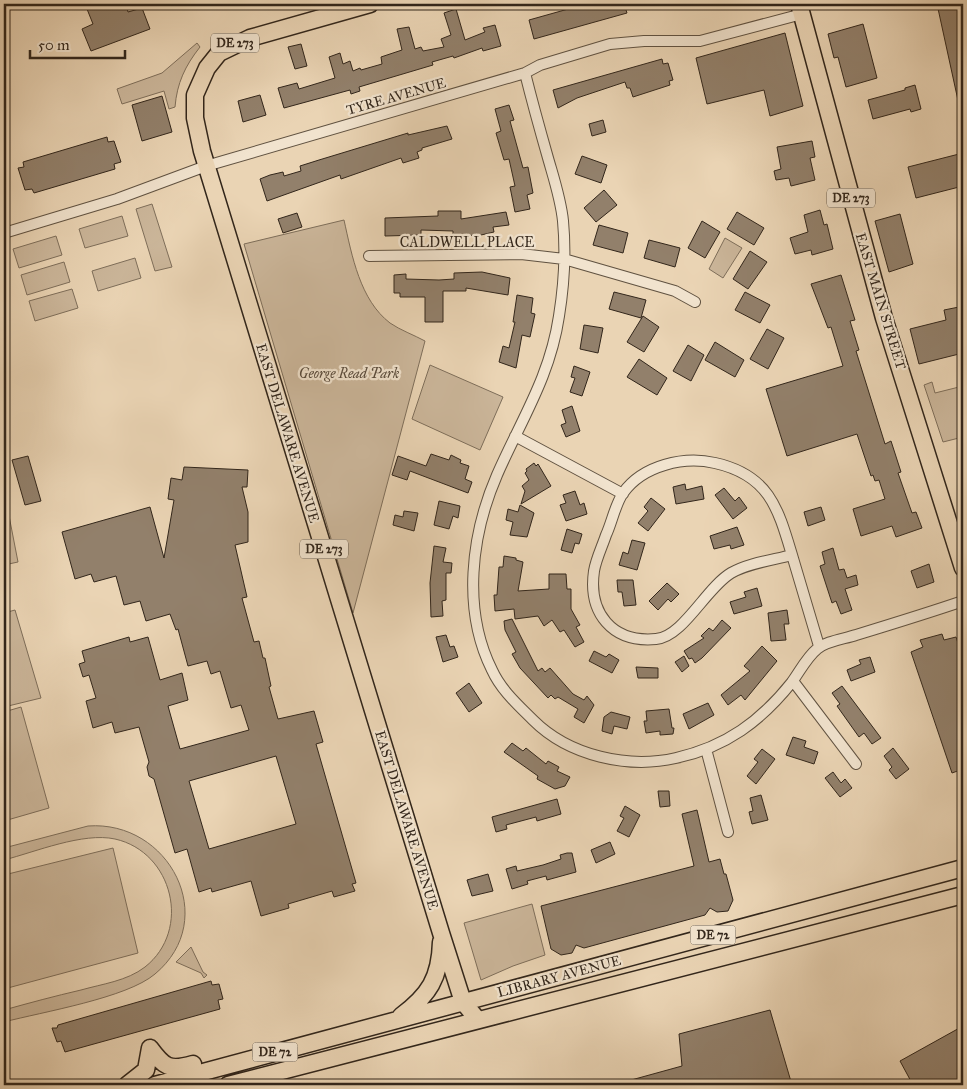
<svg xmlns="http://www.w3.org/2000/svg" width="967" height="1089" font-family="'IM FELL Great Primer',serif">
<rect width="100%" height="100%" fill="#ead4b4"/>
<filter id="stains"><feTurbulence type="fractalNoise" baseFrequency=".004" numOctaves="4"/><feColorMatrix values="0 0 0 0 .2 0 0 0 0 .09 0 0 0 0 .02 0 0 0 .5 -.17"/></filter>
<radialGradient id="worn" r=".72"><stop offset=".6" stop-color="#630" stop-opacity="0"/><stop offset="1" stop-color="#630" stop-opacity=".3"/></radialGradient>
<path fill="#cbb69a" stroke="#7e6e5a" d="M197,43L200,47C185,66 177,83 175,107L169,109L164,91L122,104L117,89L162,73Z
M152,204L172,267L155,271L136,209Z
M122,216L128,236L85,248L79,229Z
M344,220C352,256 360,300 390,323C400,330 414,335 425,341L353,613L244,244Z
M56,236L62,255L19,268L13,249Z
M725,238L742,248L723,278L709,269Z
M135,258L141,278L98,291L92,271Z
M64,262L70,282L27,295L21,275Z
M72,289L78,308L35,321L29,301Z
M430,365L503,397L480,450L412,419Z
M932,382L935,393L963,386V437L943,442L924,385Z
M4,490L18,562L4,565Z
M15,610L41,698L4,707V613Z
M21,707L49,808L4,821V712Z
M88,826C169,820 221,919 155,974C127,998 42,1012 4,1022V1010C29,1003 55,996 81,990C102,984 127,981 145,967C192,930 173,852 115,839C83,832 35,852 4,860V848Z
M113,848L138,953L4,989V875Z
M532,904L545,955L513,966L481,980L464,923Z
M191,947L203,972L207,975L204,978L201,973L176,962Z"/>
<path fill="#92806b" stroke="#32261b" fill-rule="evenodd" d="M85,4H126L128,12L142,8L150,29L91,51L82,29L93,24Z
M586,4H624L627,13L534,39L529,20Z
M937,4H963V105H959Z
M456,9L465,40L485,32L483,28L495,25L501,46L483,51L482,48L454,58L453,56L432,62L433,65L359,87L360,91L351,94L350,90L284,108L278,88L297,83L299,89L335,78L329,57L340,53L343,64L350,61L353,71L360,68L361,70L382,64L381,57L402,50L397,29L409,27L415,49L421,47L423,51L444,47L441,39L451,35L444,13Z
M863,24L877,78L846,87L838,57L834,58L828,34Z
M785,33L803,106L770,116L764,90L707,104L696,58Z
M301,44L307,66L295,69L288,47Z
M662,59L663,64L668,63L673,80L669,81L670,85L633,97L630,88H627L625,82L577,98L558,108L553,90Z
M915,85L921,109L911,112L910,109L873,119L868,100L905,90V88Z
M260,95L266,115L243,122L238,101Z
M162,96L172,132L142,141L132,105Z
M509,105L514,120L510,121L523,168L528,167L533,193L527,195L530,209L515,212L510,187L515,186L509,159L504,160L496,133L501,131L495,109Z
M603,120L606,132L592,136L589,124Z
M447,126L452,139L422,148V150L417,152L419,158L403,163L401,158L341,179L340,175L267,201L260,179L270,175L283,172L284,176L301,171L300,166L319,160L408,133V135Z
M107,137L108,142L114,141L121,162L114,164L115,169L34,193L32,189L25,190L18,168L24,167L23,162Z
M812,141L815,157L810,158L815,180L791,186L789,178L776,180L774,171L781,169L777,147Z
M963,153V186L916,198L908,167Z
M582,156L607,165L601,183L575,174Z
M604,190L617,205L596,222L584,208Z
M820,210L824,225L827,224L833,249L812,255L811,250L795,254L790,238L808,232L804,215Z
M438,211H461V219L506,212L509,225L493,227L494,232L481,235L453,236V231L421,230V235L385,236V218L438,216Z
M737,212L764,228L754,245L727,229Z
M297,213L302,227L283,233L278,219Z
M900,214L913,264L889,272L875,221Z
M702,221L720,232L705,258L688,248Z
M599,225L628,233L623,253L593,245Z
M649,240L680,248L675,267L644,258Z
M750,251L767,262L748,289L733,279Z
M482,272L510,278L508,295L466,288V291H443V322H425V297H400V293H394V275L406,274V279L439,280L454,279V273Z
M841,275L855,320L850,321L859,350L856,351L885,444L891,441L901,472L898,473L912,513L916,512L922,528L896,537L892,526L861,536L853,509L885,499L879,480L875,481L873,475L871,476L857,434L787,456L766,389L843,366L831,327L828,328L811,284Z
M614,292L646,300L641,318L609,309Z
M745,292L770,305L760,323L735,310Z
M517,295L533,298L531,313L535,314L530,337L522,335L516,368L499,362L503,346L509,348L515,322H513Z
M959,307L963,316V353L919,364L910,329L946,320L944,310Z
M643,316L659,327L644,352L627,342Z
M584,325L603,328L598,353L580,349Z
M767,329L784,338L768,369L750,359Z
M715,342L744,360L735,377L705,360Z
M688,345L704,355L691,381L673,371Z
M639,359L667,378L657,395L627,377Z
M574,366L590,372L582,396L570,392L575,378L571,377Z
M572,406L580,431L566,437L561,425L566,423L562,410Z
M431,454L449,460L451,455L461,460L460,463L469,466L465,479L472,482L468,493L410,471L407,480L392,475L398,456L426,466Z
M28,456L41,501L25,505L12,460Z
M534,463L536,466L538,464L551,486L521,504L525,491L522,486L529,480L525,473L527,471L526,469Z
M184,467L248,470L247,487H242L248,512V542L235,545L247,597L242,598L254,642L259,641L263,658H265L271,686L269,687L278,719L314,711L323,742L316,744L356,883L352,884L355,891L334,897L332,891L288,904L289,908L261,916L251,881L212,892L211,888L199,892L187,849L175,853L154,779L149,776L147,767L149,762L139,727L115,733L112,722L93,728L86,701L96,698L89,675L83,677L79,664L85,662L82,651L129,637L130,642L148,637L160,680L182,673L188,700L168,706L180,749L249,730L241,705L231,708L220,671L211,674L207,661L188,666L178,629L176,630L170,614L146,621L140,601L124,605L116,576L94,582L91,574L75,579L62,532L150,507L164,558L174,500L168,499L171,478L182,480ZM276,756L296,824L209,849L189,781Z
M685,484L686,490L702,486L704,499L676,504L673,487Z
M724,488L735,501L739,497L747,508L733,519L715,495Z
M575,491L580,505L584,503L587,514L566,521L560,505L566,503L563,495Z
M651,498L665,509L648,531L638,523L648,511L644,507Z
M439,501L460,506L458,518L453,516L449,529L434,525Z
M520,505L534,513L527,537L510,535L513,522L506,520L508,509L518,512Z
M821,507L825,520L808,526L804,512Z
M404,511L418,513L414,531L393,525L395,515L403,517Z
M737,527L744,545L731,549L730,545L714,549L710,536Z
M567,529L582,534L579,544L575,543L572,553L561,550Z
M632,540L645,543L637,570L619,565L623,552L628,554Z
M434,546L446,548L443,562L452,563L451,573H446V600L442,601L443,616L431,617L430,583Z
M833,548L839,570L844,569L847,578L856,575L858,585L845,589L852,610L841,614L836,601L832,603L820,566L825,564L822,552Z
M504,556L516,558V560L523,562L518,591L549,589V574H566L567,589H571V609L580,625L576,627L584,642L575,647L564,630L560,632L552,620L544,626L538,616L515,619L514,609L495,611L494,595H497L499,567H503Z
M929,564L934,582L917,588L911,571Z
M617,580H633L636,605L624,606L622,592H618Z
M667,583L679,594L671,602L668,599L658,610L649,601Z
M757,588L762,606L734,614L730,602L746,597L744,592Z
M787,610L789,624H784L786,640L771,641L768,613Z
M512,619L538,671L542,668L545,672L550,668L573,694L584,700L587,696L594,705L584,723L574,717L578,709L558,697L555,699L551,695L548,698L520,668L512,654L516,652L505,630L504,621Z
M722,620L731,628L702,658L695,663L692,658L689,659L684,651L704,638L701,636L709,628L713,631Z
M942,634L944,640L956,637L963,659V769L952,773L911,652L923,647L920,640Z
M446,635L450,647L454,646L458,657L443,662L436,637Z
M762,646L777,661L745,700L741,695L728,705L721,695L750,671L744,666Z
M594,651L606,657L609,654L619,660L612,673L589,661Z
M684,656L689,666L682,672L675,662Z
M870,657L875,672L851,681L847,670L861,664L859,660Z
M636,667L658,668V678H638Z
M469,683L482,703L469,712L456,693Z
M842,686L881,738L872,744L864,733L859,737L837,706L840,704L832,693Z
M708,703L714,715L689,729L683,714Z
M669,709L672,728H674L673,734L660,735V731L646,733L644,721H647L646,711Z
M611,712L630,717L627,729L614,726L612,734L602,731L604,717Z
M793,737L806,741L804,747L818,752L814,764L786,755Z
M512,743L523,751L526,748L546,764L548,761L559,767L557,771L570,777L565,786L555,789L537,779L538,776L504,752Z
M893,748L909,769L896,779L889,770L892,767L884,756Z
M762,749L775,759L756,784L747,776L758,762L754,759Z
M833,772L841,783L845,779L852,788L840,797L825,778Z
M658,791H669L670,806L660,807Z
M761,795L768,820L752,824L749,812L753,811L750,798Z
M557,799L561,814L537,821L536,817L506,825L507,829L496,832L492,817Z
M625,806L640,815L629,837L617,831L624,818L620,816Z
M697,810L709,862L720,859L724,874H726L733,900L728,911L717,912L710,908L705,915L584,948L576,945L572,953L561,955L551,949L541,906L694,866L682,814Z
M610,842L615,854L596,863L591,850Z
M567,853H572L576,872L547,880L546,876L527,881L528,884L512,889L506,869L516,866L517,871L543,865L561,859L560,855Z
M488,874L493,891L472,896L467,880Z
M211,981L212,985L219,984L223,999L218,1000L220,1009L65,1052L61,1041L57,1042L52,1028H57L58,1025Z
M770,1010L792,1085H624V1082L682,1066L679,1034Z
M963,1026V1085H913L900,1061Z"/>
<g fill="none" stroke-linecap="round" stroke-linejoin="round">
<g stroke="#605241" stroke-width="12">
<path id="minor" d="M525,73C532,101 540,130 548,158C554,179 561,200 563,221C566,253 564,285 559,316C550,377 521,420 497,475C471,535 462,610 492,670C501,690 518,705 533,720C569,756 628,769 676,758C726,747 761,721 792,682C800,671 807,657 817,649C826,641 844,639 856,635C892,624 928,613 963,601
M4,233L117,199L206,166L525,73L540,65L610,44L644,41H700L802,14
M369,256L521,254L564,259L675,291L695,302
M515,436L623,494
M792,555C778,508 769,475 715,463C684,456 643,465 623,493C615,505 612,522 606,535C602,547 596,559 594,571C588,613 612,643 656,639C683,637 706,588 731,573C748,563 773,560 792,555L819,646
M793,681L856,764
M706,749L728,832"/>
</g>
<g stroke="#32261b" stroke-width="19">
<path id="primary" d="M370,4L250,38L219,53L207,68L195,95V118L202,151L441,933L463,1002L478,1020
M799,4L884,318L963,568
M401,1016C429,995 440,978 441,942
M150,1048C164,1067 169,1071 193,1064
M127,1085L146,1070L150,1048
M155,1085L963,868
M228,1085L963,895"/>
</g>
<use href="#minor" stroke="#f1e3ce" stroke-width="10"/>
<use href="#primary" stroke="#ead4b4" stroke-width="16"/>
</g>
<g text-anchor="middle" stroke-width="4.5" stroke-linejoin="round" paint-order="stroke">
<g fill="#f1e3ce" stroke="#6b5f51" stroke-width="1">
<rect x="211" y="33.5" width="48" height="19" rx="4"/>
<rect x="827" y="188.5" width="48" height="19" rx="4"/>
<rect x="300" y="539.5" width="48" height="19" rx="4"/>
<rect x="690.5" y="925.5" width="45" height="19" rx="4"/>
<rect x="252.5" y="1042.5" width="45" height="19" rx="4"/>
</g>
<g font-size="12" font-weight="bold" fill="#32261b">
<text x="235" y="47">DE 273</text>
<text x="851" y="202">DE 273</text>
<text x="324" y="553">DE 273</text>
<text x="713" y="939">DE 72</text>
<text x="275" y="1056">DE 72</text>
</g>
<g font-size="14" fill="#32261b" stroke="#f1e3ce">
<text transform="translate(396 96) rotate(-16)" y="5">TYRE AVENUE</text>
<text x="467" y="247">CALDWELL PLACE</text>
<text transform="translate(881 301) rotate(73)" y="5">EAST MAIN STREET</text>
<text transform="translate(288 433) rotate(73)" y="5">EAST DELAWARE AVENUE</text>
<text transform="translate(407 820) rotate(73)" y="5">EAST DELAWARE AVENUE</text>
<text transform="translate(559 976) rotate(-15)" y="5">LIBRARY AVENUE</text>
</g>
<g font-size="14" font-style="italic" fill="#584a3b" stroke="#f1e3ce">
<text x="349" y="378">George Read Park</text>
</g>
</g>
<rect width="967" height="1089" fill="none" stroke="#ead4b4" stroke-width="20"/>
<rect x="5" y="5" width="957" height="1079" fill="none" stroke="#32261b" stroke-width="2.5"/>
<rect x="10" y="10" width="947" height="1069" fill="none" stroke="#32261b"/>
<path d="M30 50v8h95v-8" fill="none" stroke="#32261b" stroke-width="2.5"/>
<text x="38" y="50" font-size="15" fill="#32261b" stroke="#f1e3ce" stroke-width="4" paint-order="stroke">50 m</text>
<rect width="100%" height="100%" filter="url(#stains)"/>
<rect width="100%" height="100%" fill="url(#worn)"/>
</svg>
